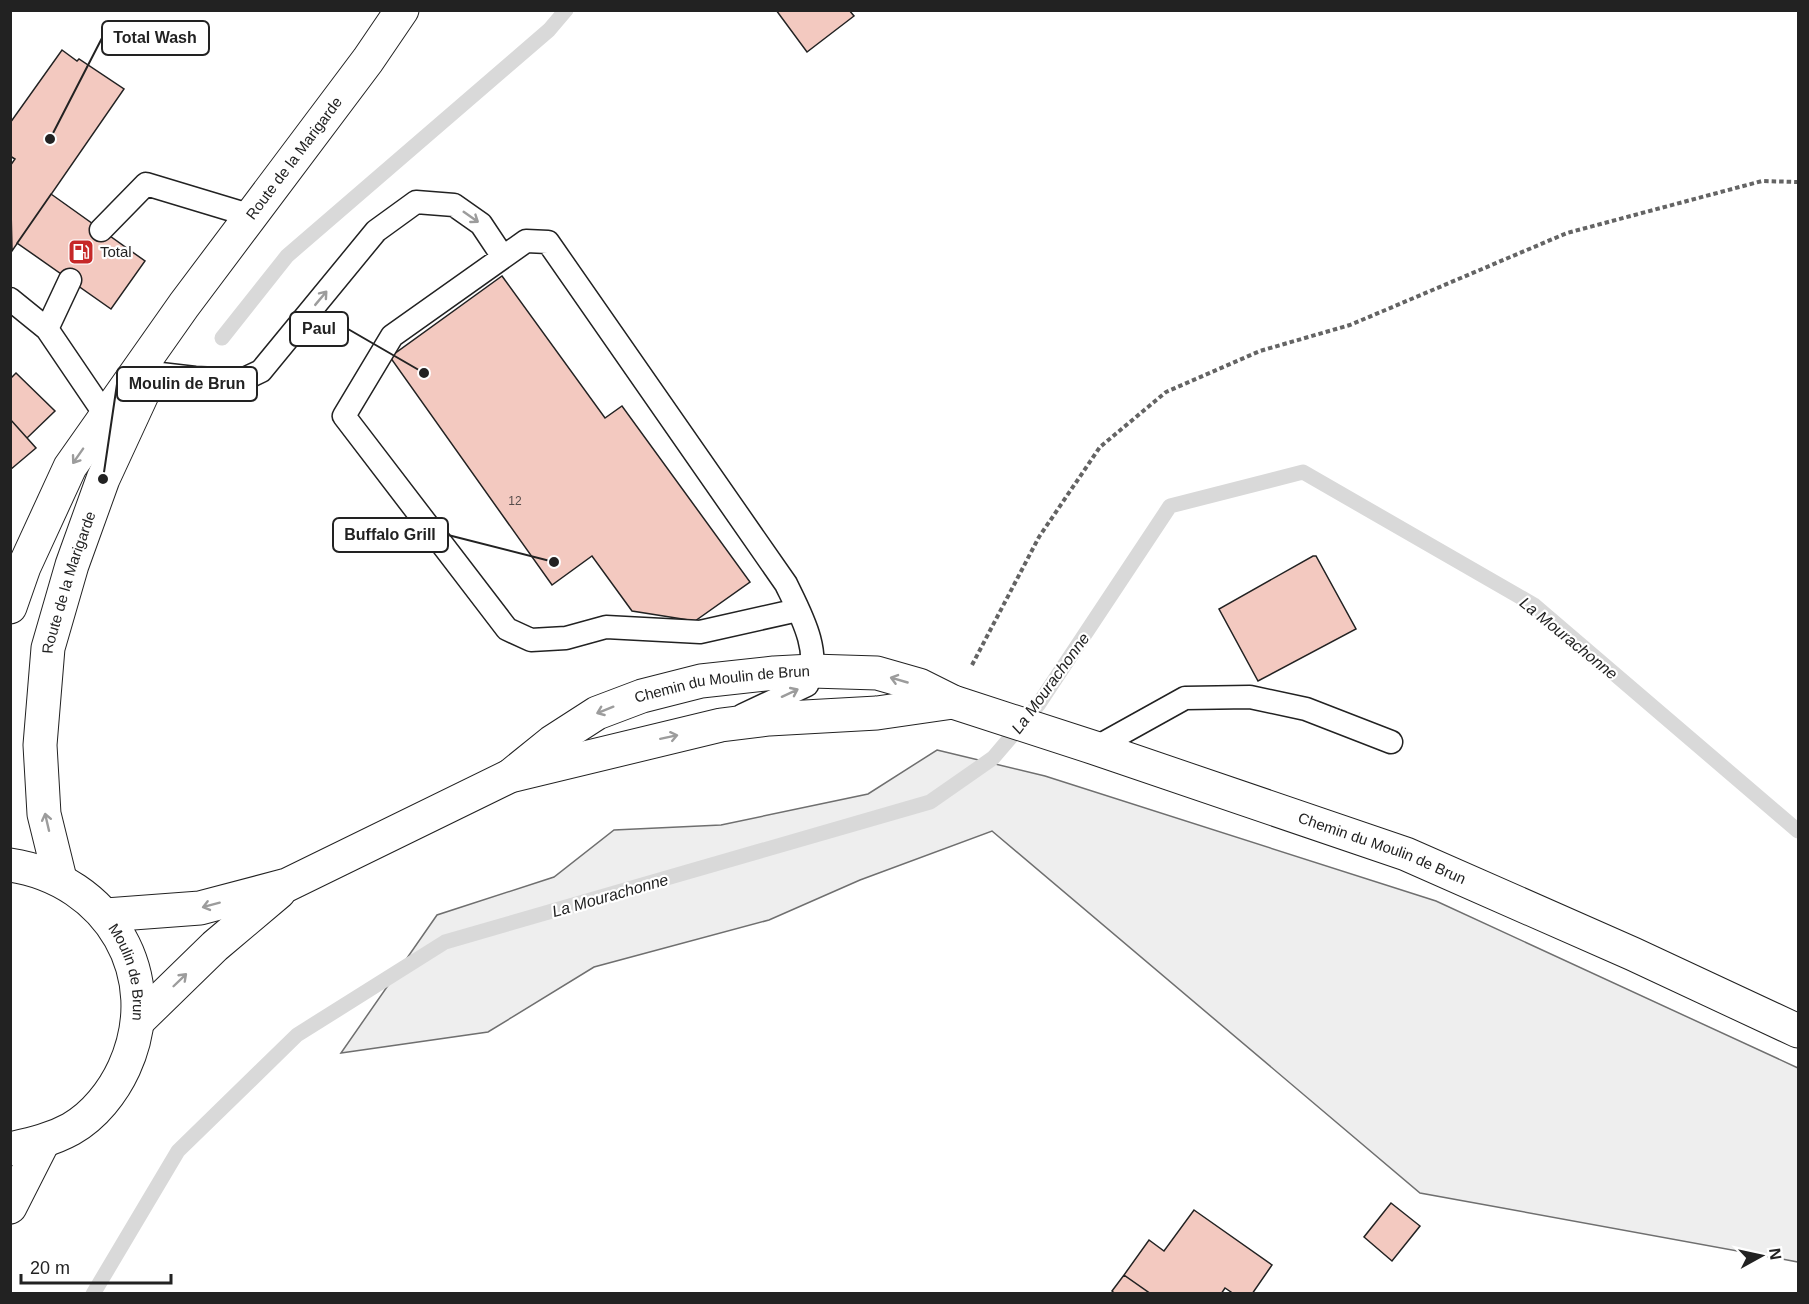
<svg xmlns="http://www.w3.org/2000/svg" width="1809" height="1304" font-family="Arial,sans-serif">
<rect width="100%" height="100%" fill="#fff"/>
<path fill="#eee" stroke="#6f6f6f" stroke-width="1.5" d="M937,750L1045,776L1436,901L1798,1068V1262L1420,1193L992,831L860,880L769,920L594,967L488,1032L341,1053L437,915L554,877L614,830L721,825L868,794Z"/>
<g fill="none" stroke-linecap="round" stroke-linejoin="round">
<path stroke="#d9d9d9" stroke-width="15" d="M222,338L287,256L549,30L566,10
M93,1294L178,1151L297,1035L445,942L930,802L993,758L1038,705L1170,506L1303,472L1534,605L1798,831"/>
</g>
<path fill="#f3c9c0" stroke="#222" stroke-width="1.5" d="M776,10H849L854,16L807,52Z
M62,50L77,61L79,59L124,89L12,251L10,166L15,159L10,156V123Z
M51,194L145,261L111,309L17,243Z
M502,276L605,418L622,406L750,582L695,621L632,611L592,556L552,585L390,357Z
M16,373L55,411L27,438L10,419V379Z
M10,419L36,448L10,470Z
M1313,556H1316L1356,629L1258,681L1219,609Z
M1391,1203L1420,1226L1392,1261L1364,1237Z
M1194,1210L1272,1265L1252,1294H1234L1225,1288L1221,1294H1151L1124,1275L1149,1240L1164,1251Z
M1124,1275L1151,1294H1115L1112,1291Z"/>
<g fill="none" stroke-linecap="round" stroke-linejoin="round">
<g stroke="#222" stroke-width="25">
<path id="lane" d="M101,230L146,184L252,216
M70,280L47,329L106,416
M10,299L47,329
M152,373L195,378L242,380L261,371L376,231L416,202L454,205L481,224L503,257
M743,715L807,685C823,653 800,613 786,584L548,242L526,241L392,336L344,416L507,629L531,640L566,638L606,627L700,632L798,610
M1095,748L1185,698L1250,697L1306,709L1391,742"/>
</g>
<g stroke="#222" stroke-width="35">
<g id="secondary">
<path id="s1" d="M10,607L24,567L70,467L184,305L368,60L402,10"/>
<path id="s2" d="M510,776L552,742L597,713L642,696L701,681L774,673L812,671L877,673L919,685L953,702L1095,748L1406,854L1633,954L1798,1031"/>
<path id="s3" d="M10,865C109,880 166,976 124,1068C113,1092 94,1116 71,1129C51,1140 32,1144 10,1149"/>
<path id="s4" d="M60,879L44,814L40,745L48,648L72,565L103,479L146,386"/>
<path d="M106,915L200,908L287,885L510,776L721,725L769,719L877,713L953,702"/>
<path d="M138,1021L215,946L279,892"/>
<path d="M10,1207L43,1142"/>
</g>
</g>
<path stroke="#646464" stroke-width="4" stroke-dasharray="4.5 3" stroke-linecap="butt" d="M972,665L1039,537L1100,447L1166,392L1260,351L1350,325L1567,233L1762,181L1798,182"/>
<use href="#lane" stroke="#fff" stroke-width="22"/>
<use href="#secondary" stroke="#fff" stroke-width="33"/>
</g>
<defs><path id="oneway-shaft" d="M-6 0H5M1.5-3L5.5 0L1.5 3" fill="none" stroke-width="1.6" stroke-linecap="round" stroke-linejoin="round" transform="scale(1.5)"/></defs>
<g stroke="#9c9c9c">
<use href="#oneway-shaft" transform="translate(471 217) rotate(35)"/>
<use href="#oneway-shaft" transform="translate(321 298) rotate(-50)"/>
<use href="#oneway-shaft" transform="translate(78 456) rotate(125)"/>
<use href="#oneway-shaft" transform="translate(899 680) rotate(-164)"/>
<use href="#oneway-shaft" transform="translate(790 693) rotate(-25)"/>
<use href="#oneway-shaft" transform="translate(605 710) rotate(158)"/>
<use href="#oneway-shaft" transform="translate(669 737) rotate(-12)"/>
<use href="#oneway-shaft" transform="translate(47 822) rotate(-103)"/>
<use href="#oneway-shaft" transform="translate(211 905) rotate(165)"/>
<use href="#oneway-shaft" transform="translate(180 980) rotate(-44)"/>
</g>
<defs>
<g id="fuel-square" transform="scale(1.35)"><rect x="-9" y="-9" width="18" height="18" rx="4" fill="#c62828" stroke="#fff"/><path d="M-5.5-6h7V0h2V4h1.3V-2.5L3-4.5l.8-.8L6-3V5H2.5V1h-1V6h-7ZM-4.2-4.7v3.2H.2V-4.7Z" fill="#fff"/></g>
</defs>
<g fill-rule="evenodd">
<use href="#fuel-square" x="81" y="252"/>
</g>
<g text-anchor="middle" stroke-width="4.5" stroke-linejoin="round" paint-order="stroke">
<g font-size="12" fill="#564c4a">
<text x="515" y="505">12</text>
</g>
<g font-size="15" fill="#222" stroke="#fff">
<text dy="5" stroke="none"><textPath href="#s1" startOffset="534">Route de la Marigarde</textPath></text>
<text dy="5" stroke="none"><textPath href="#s4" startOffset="302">Route de la Marigarde</textPath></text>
<text dy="5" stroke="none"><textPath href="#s2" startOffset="237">Chemin du Moulin de Brun</textPath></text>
<text dy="5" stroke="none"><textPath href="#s2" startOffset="928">Chemin du Moulin de Brun</textPath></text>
<text dy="5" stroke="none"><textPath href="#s3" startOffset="172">Moulin de Brun</textPath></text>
</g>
<g font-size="15" fill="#222" stroke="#fff" text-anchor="start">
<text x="100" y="257">Total</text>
</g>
<g font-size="16" font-style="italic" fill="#222" stroke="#fff">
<text transform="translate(1569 638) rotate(39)" y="6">La Mourachonne</text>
<text transform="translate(1050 683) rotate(-54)" y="6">La Mourachonne</text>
<text transform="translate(610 895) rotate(-16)" y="6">La Mourachonne</text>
</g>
</g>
<path fill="none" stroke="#222" stroke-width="2" d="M50 139L102 38M424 373L348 329M103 479L117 384M554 562L448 535"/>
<g fill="#222" stroke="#fff" stroke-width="2">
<circle cx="50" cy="139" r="6"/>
<circle cx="424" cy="373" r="6"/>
<circle cx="103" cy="479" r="6"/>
<circle cx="554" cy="562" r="6"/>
</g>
<g fill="#fff" stroke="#222" stroke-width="2">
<rect x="102" y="21" width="107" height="34" rx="6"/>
<rect x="290" y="312" width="58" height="34" rx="6"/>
<rect x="117" y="367" width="140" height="34" rx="6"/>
<rect x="333" y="518" width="115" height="34" rx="6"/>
</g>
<g font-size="16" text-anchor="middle" font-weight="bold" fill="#222">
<text x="155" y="43">Total Wash</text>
<text x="319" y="334">Paul</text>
<text x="187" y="389">Moulin de Brun</text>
<text x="390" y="540">Buffalo Grill</text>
</g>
<rect width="1809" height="1304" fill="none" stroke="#222222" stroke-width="24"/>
<g transform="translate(1761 1256) rotate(82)" stroke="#ffffff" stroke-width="4.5" paint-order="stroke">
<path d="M0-4.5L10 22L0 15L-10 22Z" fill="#222222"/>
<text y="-9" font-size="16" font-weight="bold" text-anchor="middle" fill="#222222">N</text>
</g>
<path d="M21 1274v9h150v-9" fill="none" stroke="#222222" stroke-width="3"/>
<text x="30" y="1274" font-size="18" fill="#222222" stroke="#ffffff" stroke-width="4.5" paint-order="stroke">20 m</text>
</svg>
